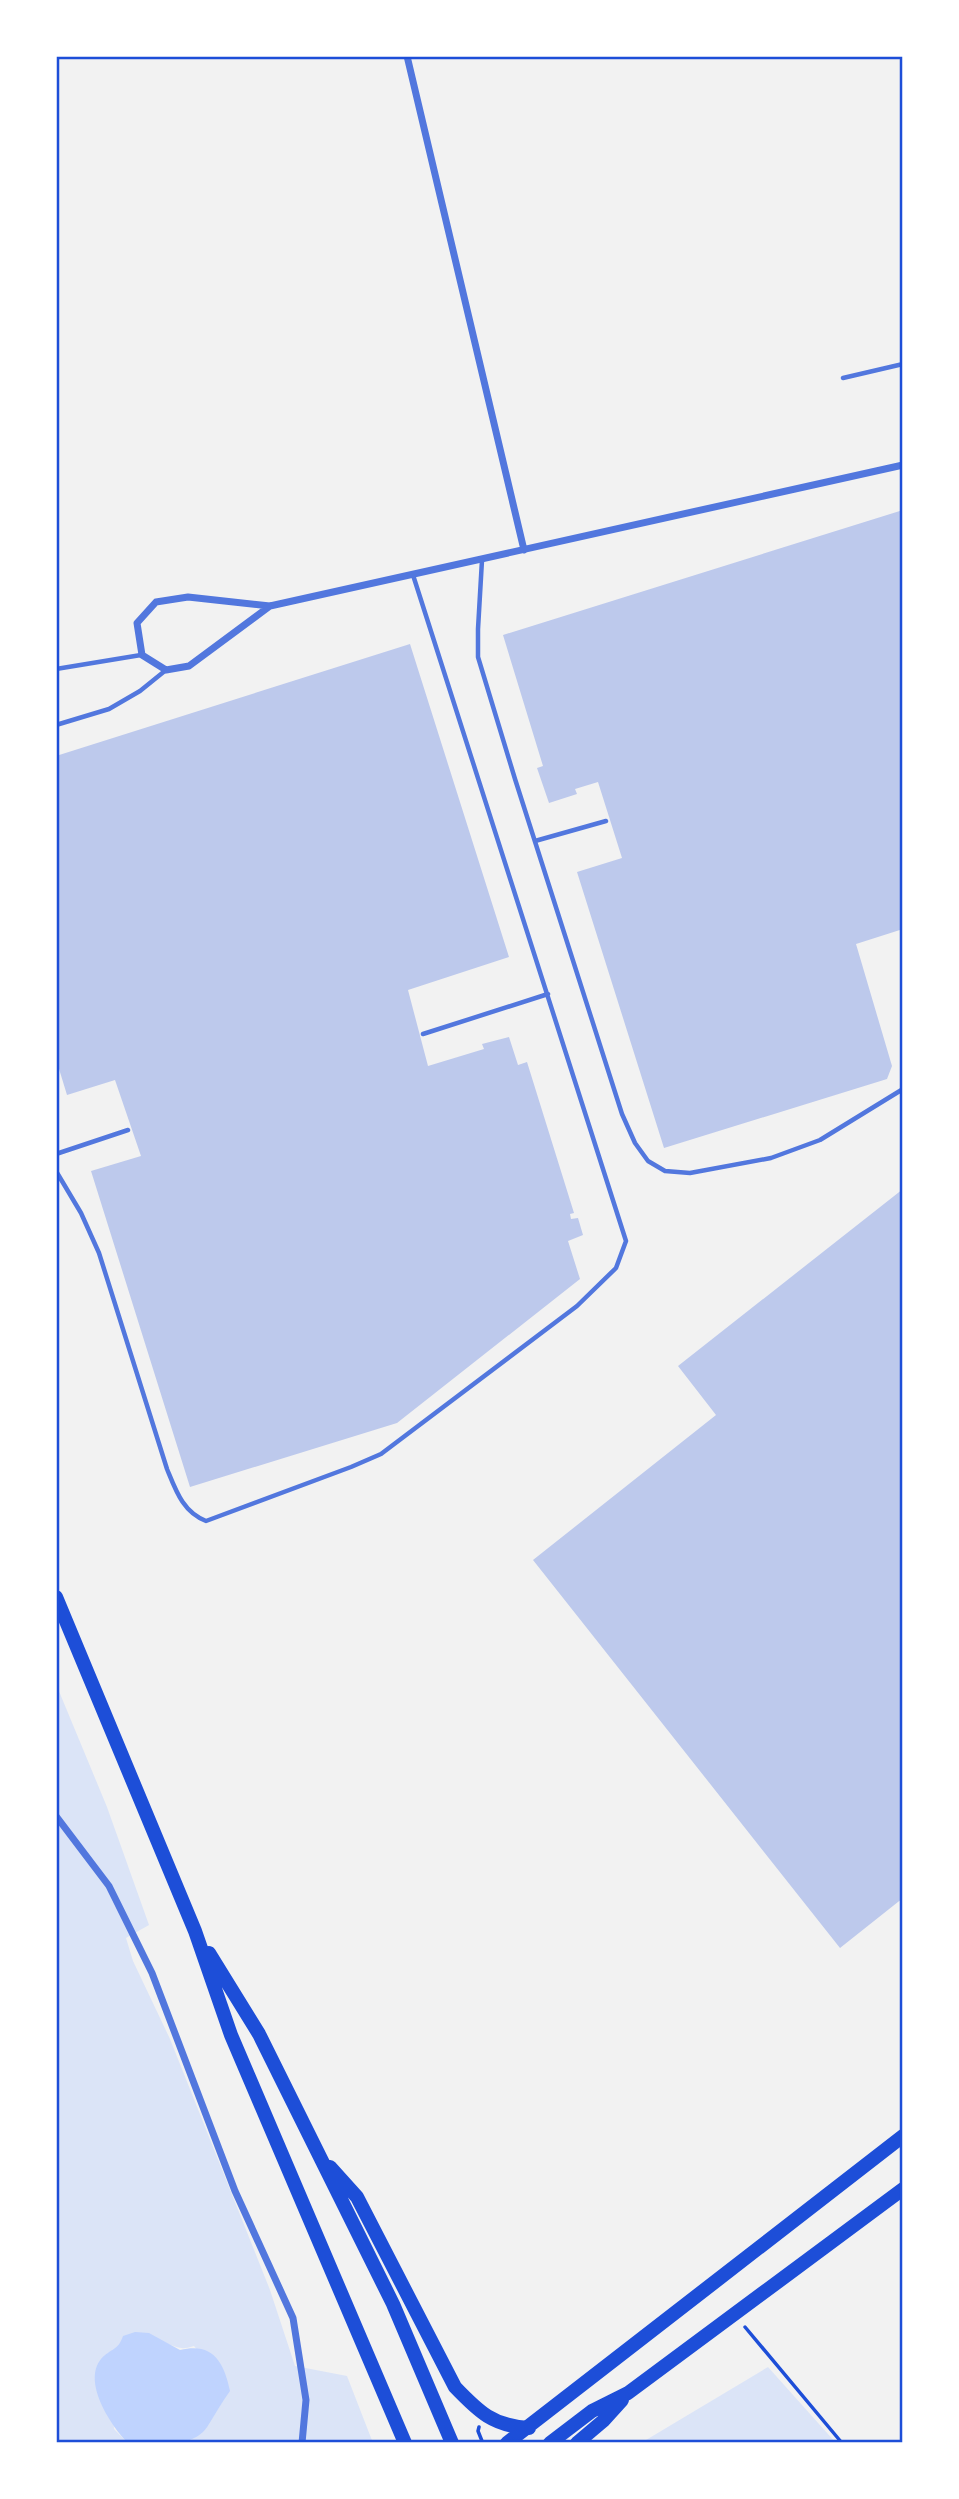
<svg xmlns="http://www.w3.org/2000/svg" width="959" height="2499" font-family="Karla,sans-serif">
<rect width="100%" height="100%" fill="#f2f2f2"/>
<path fill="#dbe4f7" d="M56,1684L107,1807L149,1925L126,1938L133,1961L170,2039L270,2290L295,2366L347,2376L373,2443H186C209,2430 215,2412 229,2391L194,2346C180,2350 181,2348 168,2344C152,2340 121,2345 107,2354L114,2429L128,2443H56Z
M768,2367L836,2443H641Z"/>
<path fill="#bfd3fe" d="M135,2332L149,2333L180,2350C213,2342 224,2362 230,2391C222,2402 216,2413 209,2424C194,2451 154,2443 128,2443C111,2426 82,2382 101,2359C111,2348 118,2351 123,2336Z"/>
<path fill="#bdc9ec" d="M903,510V929L856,944L892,1066L887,1079L664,1148L577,872L622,858L598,782L575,789L577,794L549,803L537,768L543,766L503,635Z
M410,644L509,957L408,990L428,1066L484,1049L482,1044L509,1037L518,1065L527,1062L574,1213L570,1214L571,1219L578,1218L583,1235L568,1241L580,1279L397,1423L190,1487L91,1171L141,1156L115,1080L67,1095L56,1059V756Z
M903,1189V1898L840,1948L533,1560L716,1415L678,1366Z"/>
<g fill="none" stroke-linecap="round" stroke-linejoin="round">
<path stroke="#1d4ed8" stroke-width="3.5" d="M745,2327L842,2443
M479,2427L478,2431L482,2441"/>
<path stroke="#5277de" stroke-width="4.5" d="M843,378L903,364
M482,560L478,629V657L515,779L622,1114L635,1143L648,1161L665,1171L690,1173L771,1158L820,1140L903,1089
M56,669L141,655
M56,725L109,709L140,691L166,670
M535,841L606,821
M423,1034L548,994
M56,1154L128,1130
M56,1171L81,1213L99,1253L167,1469C176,1491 183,1512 206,1521L351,1467L381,1454L577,1306L616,1268L626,1241L413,575"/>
<path stroke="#5277de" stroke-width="7" d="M407,56L524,550
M270,606L189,666L166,670L142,655L137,623L156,602L188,597L270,606L903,465
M56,1816L109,1886L152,1973L235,2191L293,2318L306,2400L302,2443"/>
<path stroke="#1d4ed8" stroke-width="14" d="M56,1597L195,1931L231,2035L405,2443
M209,1953L259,2034L393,2304L452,2443
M330,2167L357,2197L455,2387C479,2412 493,2426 529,2428
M507,2443L903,2136
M550,2443L592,2411L628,2393L903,2189
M577,2443L603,2421L622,2400"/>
</g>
<rect width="959" height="2499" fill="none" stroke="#ffffff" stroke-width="116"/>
<rect x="58" y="58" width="843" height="2383" fill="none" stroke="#1d4ed8" stroke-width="2.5"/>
</svg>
